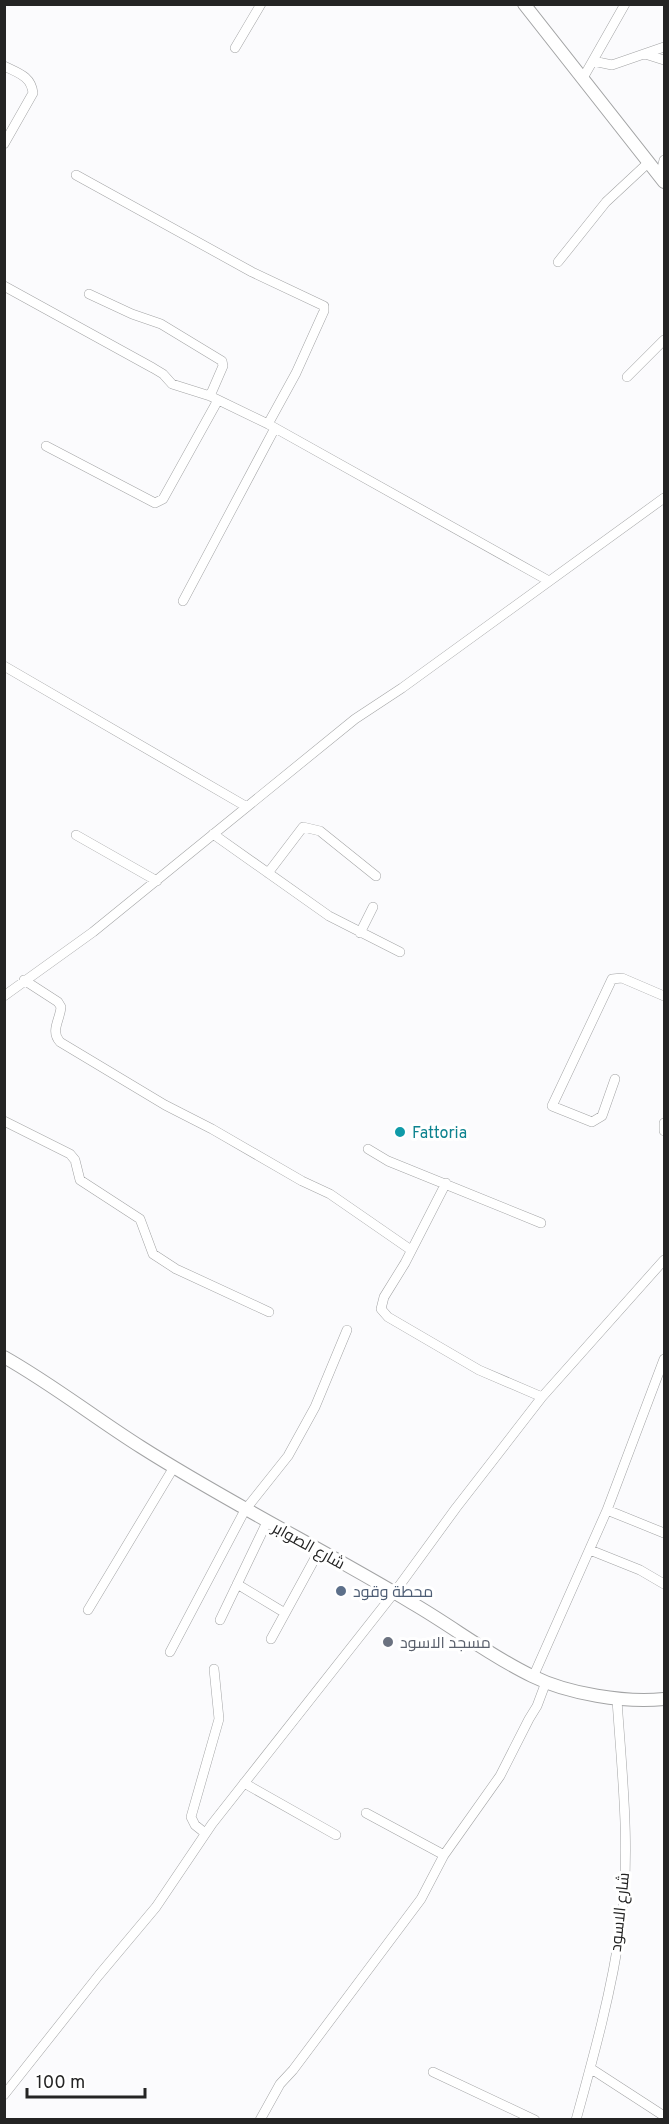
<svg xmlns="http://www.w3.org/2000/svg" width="669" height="2124" font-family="Overpass,Cairo,sans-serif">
<rect width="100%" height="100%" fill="#fbfbfd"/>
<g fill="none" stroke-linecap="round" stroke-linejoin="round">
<g stroke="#a3a4a5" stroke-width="10">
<path id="minor" d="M235,48L261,4
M645,54L664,60
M593,61L612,65L664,47
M4,66C18,73 31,76 33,93L4,144
M583,78L625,4
M76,175L252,272L324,306V311L296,373L268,424
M660,176L664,160
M558,262L606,202L649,162
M4,286L153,368L163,374L172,384L210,396L268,424L549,581
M89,294L132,314L161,324L222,361L223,366L210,396
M627,377L664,340
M46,446L155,503L163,499L218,400
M183,601L275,428
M4,666L247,807
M213,834L329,916L400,952
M76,835L157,881
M268,873L303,827L320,831L376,876
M360,933L373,907
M24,980L58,1002L61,1007C60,1020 50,1031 60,1042L165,1105L212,1129L302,1181L330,1194L411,1250
M4,996L93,932L355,719L402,688L664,498
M615,1079L602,1116L592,1122L552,1106L612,979L622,978L664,996
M4,1121L70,1154L75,1160L80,1180L140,1219L153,1254L176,1269L269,1312
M664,1123V1131
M368,1149L388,1161L541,1223
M446,1183L405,1263L384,1297L381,1309L388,1317L479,1370L542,1397
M607,1510L664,1533
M590,1550L640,1570L664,1584
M237,1584L285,1613
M88,1610L174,1467
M220,1620L267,1522
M271,1639L319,1551
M170,1652L245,1510L288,1456L315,1407L347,1330
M533,1677L607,1510L664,1359
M244,1783L336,1835
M366,1813L444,1855
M205,1833L195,1825L191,1817L219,1719L214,1669
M590,2068L664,2116
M433,2072L535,2120
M4,2095L99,1975L156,1907L212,1824L394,1593L456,1508L542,1397L664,1260
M260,2120L280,2084L293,2070L421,1899L444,1855L500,1776L529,1719L537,1706L546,1682
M576,2120C594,2055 612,1990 621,1924C631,1850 622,1774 617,1700"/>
</g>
<g stroke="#a3a4a5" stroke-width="14">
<path id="tertiary" d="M524,4L664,182
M4,1357C52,1384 95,1418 141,1447C229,1503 322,1549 412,1603C452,1626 490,1656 532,1676C568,1694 625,1703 664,1699"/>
</g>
<use href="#minor" stroke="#fff" stroke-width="9"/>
<use href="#tertiary" stroke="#fff" stroke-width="12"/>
</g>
<circle fill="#0f9aa8" stroke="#fff" stroke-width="2" cx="400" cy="1132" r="6"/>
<circle fill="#5c6f8a" stroke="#fff" stroke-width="2" cx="341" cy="1591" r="6"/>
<circle fill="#6b7280" stroke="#fff" stroke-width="2" cx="388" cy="1642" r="6"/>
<g text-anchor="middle" stroke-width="6" stroke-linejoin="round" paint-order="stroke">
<g font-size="16" fill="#0d838f" stroke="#fff" text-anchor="start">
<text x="412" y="1138">Fattoria</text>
</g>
<g font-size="16" fill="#242424" stroke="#fff">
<text transform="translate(309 1545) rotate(29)" y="6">شارع الصوابر</text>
<text transform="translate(619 1912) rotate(-84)" y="6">شارع الاسود</text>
</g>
<g font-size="16" fill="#4e5e75" stroke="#fff" text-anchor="start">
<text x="353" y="1597">محطة وقود</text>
</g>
<g font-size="16" fill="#5b616d" stroke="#fff" text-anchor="start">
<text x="400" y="1648">مسجد الاسود</text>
</g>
</g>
<rect width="669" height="2124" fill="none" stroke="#242424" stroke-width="12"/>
<path d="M27 2088v9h118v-9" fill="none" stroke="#242424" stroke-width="3"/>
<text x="36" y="2088" font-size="18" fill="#242424" stroke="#ffffff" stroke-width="4.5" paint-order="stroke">100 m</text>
</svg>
